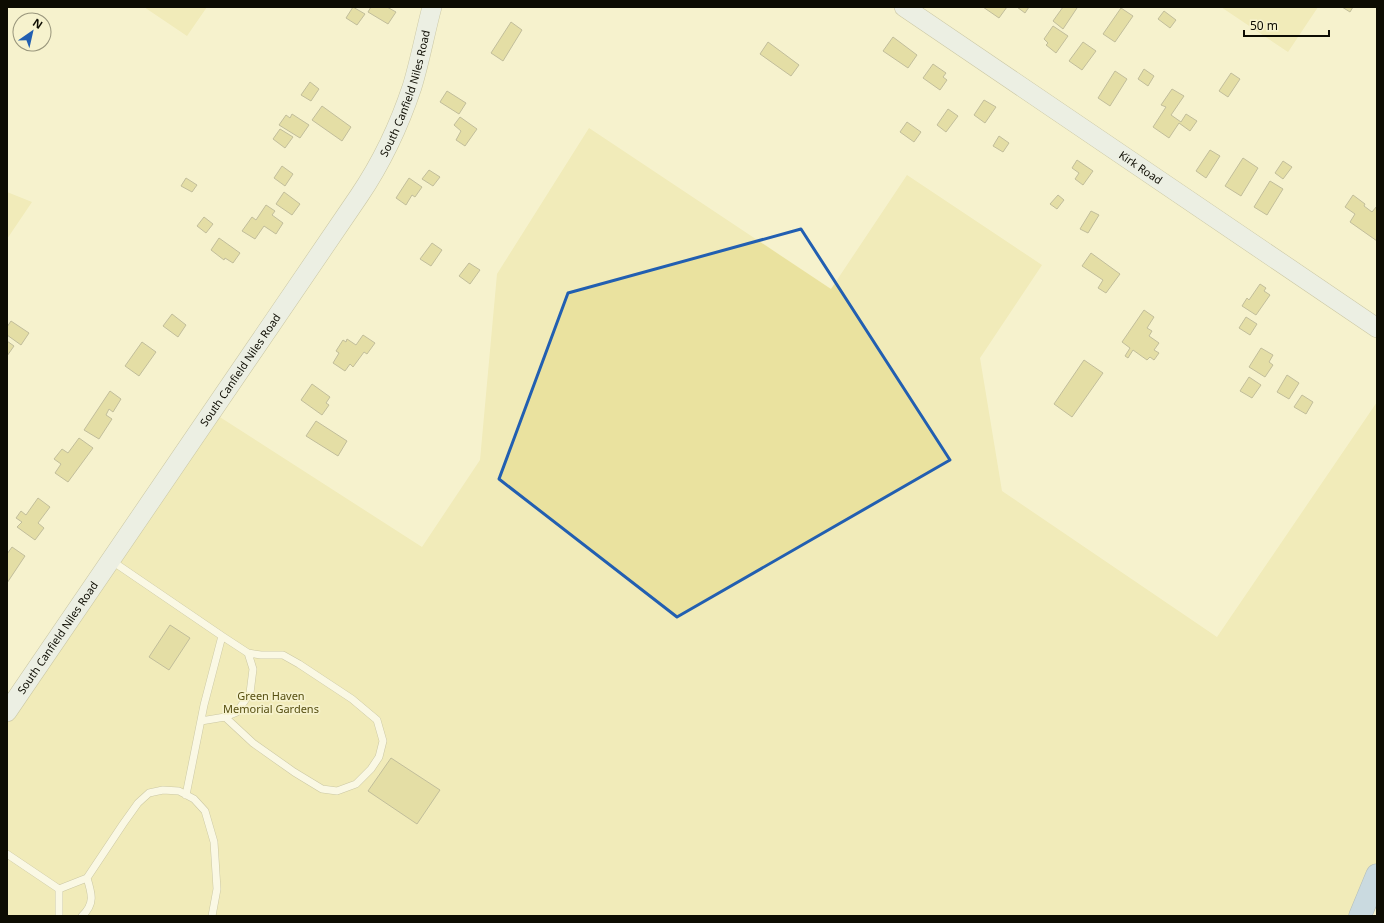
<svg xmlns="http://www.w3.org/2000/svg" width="1384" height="923" font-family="'Noto Sans',sans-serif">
<rect width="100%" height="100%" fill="#f6f2cd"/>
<path fill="#eae29f" d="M144,7H207L187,36Z
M1221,7H1318L1288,52Z
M589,128L831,289L907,175L1042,265L980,358L1002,491L1217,637L1377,402V875L1360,916H7V712L212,412L422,547L480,460L497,274Z
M7,192L32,202L7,239Z"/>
<path fill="#cfc574" stroke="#817d5c" d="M353,7L365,14L357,25L346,18Z
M371,7H387L396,12L388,24L368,12Z
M983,7H1007L999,18Z
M1017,7H1029L1025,13Z
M1063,7H1075L1077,8L1063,29L1053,21Z
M1342,7H1353L1350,12Z
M1121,8L1133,16L1115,42L1103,34Z
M1164,11L1176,20L1170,28L1158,19Z
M511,22L522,30L503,61L491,53Z
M1053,26L1068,36L1056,53L1046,45L1048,43L1044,39Z
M893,37L917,55L908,68L883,51Z
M768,42L799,65L791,76L760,54Z
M1083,42L1096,51L1082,70L1069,61Z
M933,64L946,73L943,77L947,80L940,90L923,78Z
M1144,69L1154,76L1148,86L1138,79Z
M1115,71L1127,79L1110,106L1098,98Z
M1231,73L1240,79L1228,97L1219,91Z
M310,82L319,89L311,101L301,95Z
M1172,89L1184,96L1171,115L1181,122L1186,114L1197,121L1190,131L1179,123L1169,138L1153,127L1166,107L1161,105Z
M447,91L466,103L459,114L440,102Z
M984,100L996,107L985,123L974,115Z
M322,106L351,127L342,141L312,120Z
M948,109L958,116L946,132L937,125Z
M292,114L309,125L300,138L279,125L286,115L290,118Z
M460,117L477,129L465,146L456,140L461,131L454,125Z
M907,122L921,132L914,142L900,132Z
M280,129L293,137L285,148L273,139Z
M999,136L1009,143L1003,152L993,146Z
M1210,150L1220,156L1206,178L1196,171Z
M1243,158L1258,168L1241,196L1225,186Z
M1077,160L1093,171L1083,185L1075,179L1079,173L1072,168Z
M1283,161L1292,167L1283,179L1275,173Z
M282,166L293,174L285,186L274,178Z
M429,170L440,177L433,186L422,179Z
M186,178L197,185L192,192L181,186Z
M409,178L422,187L415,197L412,195L406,205L396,198Z
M1270,181L1283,189L1267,215L1254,207Z
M284,192L300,204L292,215L276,204Z
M1058,195L1064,200L1057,209L1050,204Z
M1353,195L1365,204L1364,206L1372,212L1377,206V241L1350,222L1355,214L1345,207Z
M266,205L275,211L272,215L283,223L276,234L264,226L255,239L242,231L252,217L256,220Z
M1091,211L1099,215L1088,233L1080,229Z
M204,217L213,224L206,233L197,226Z
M219,238L240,253L233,263L225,258L224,260L211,250Z
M432,243L442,250L431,266L420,259Z
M1091,253L1120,274L1106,293L1098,288L1103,280L1082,266Z
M469,263L480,270L470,284L459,276Z
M1260,284L1266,288L1264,291L1270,295L1256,315L1242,306L1247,298L1249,300Z
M1144,310L1154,317L1147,328L1152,331L1149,336L1159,343L1154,350L1159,353L1154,360L1150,357L1147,360L1133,350L1128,358L1125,356L1130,348L1122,342Z
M172,314L186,325L178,337L163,326Z
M1246,317L1257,324L1250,335L1239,328Z
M11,321L29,333L21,345L7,335V327Z
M363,335L375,343L367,354L364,352L353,367L350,364L345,371L333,363L339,353L336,351L343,340L346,342L347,339L356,345Z
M7,341L14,346L7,356Z
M142,342L156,352L139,376L125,366Z
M1261,348L1273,355L1269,362L1273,365L1265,377L1249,367Z
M1084,360L1103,373L1072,417L1054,404Z
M1287,375L1299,383L1289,399L1277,392Z
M1249,377L1261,385L1252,398L1240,391Z
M312,384L330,397L326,403L329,405L322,415L301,400Z
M110,391L121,399L113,412L109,409L106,415L112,419L99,439L84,430Z
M1302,395L1313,402L1306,414L1294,407Z
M316,421L347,441L338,456L306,436Z
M79,438L93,448L68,482L55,473L61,464L54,459L62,449L68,453Z
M38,498L50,507L38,523L44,528L35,540L17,527L22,522L16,518L21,511L26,515Z
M12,547L25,556L7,583V554Z
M170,625L190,638L169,670L149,657Z
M391,758L440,790L417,824L368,791Z"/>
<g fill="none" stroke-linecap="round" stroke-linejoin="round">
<g stroke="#999573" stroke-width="8">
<path id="lane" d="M112,561L222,636L204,705L186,795
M222,636L248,653L261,655H283L299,664L352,699L377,720L383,741L379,757L371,769L356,784L337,791L322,789L294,772L253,743L225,717
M201,721L225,717L237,712L250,693L253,669L248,653
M7,854L59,889
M59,889L87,878L123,824L138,803L149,793L163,790L179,791L194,799L205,811L214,842L217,889L212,916
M59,889V916
M82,916C95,904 92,894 87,878"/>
</g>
<g stroke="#999573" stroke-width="20">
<g id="secondary">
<path id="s1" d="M904,7L1377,328"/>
<path id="s2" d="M7,712L359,196C382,162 399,126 412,87C420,61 425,33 432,7"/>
</g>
</g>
<g stroke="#657ea0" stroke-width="23">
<path id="highway" d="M1360,916L1377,875"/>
</g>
<use href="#lane" stroke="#fff" stroke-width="7"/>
<use href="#secondary" stroke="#dfebfc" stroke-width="19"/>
<use href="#highway" stroke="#94bcf5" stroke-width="22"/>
</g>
<path d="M0 0H1384V923H0ZM801,229L950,460L677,617L499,479L568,293Z" fill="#f6f2cd" fill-opacity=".55" fill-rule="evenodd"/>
<path fill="none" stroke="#225fb1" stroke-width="3" stroke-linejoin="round" d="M801,229L950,460L677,617L499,479L568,293Z"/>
<g text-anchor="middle" stroke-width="3.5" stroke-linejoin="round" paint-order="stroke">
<g font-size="11" fill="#0d0c02" stroke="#f6f2cd">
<text dy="4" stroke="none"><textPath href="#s2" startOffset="738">South Canfield Niles Road</textPath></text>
<text dy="4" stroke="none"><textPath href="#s1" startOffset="286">Kirk Road</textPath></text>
<text dy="4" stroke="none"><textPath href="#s2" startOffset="414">South Canfield Niles Road</textPath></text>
<text dy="4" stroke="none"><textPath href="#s2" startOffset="90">South Canfield Niles Road</textPath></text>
</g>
<g font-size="11" fill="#564f11" stroke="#f6f2cd">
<text x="271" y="700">Green Haven<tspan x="271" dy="13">Memorial Gardens</tspan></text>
</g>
</g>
<rect width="1384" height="923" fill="none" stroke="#0d0c02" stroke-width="16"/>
<g transform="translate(32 32) rotate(34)"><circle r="19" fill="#f6f2cd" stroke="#99967c"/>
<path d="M0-3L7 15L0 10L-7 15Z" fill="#225fb1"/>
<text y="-6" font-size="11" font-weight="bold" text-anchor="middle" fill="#0d0c02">N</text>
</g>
<path d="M1244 30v6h85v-6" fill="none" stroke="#0d0c02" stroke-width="2"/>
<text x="1250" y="30" font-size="12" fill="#0d0c02" stroke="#f6f2cd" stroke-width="3" paint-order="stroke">50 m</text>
</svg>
